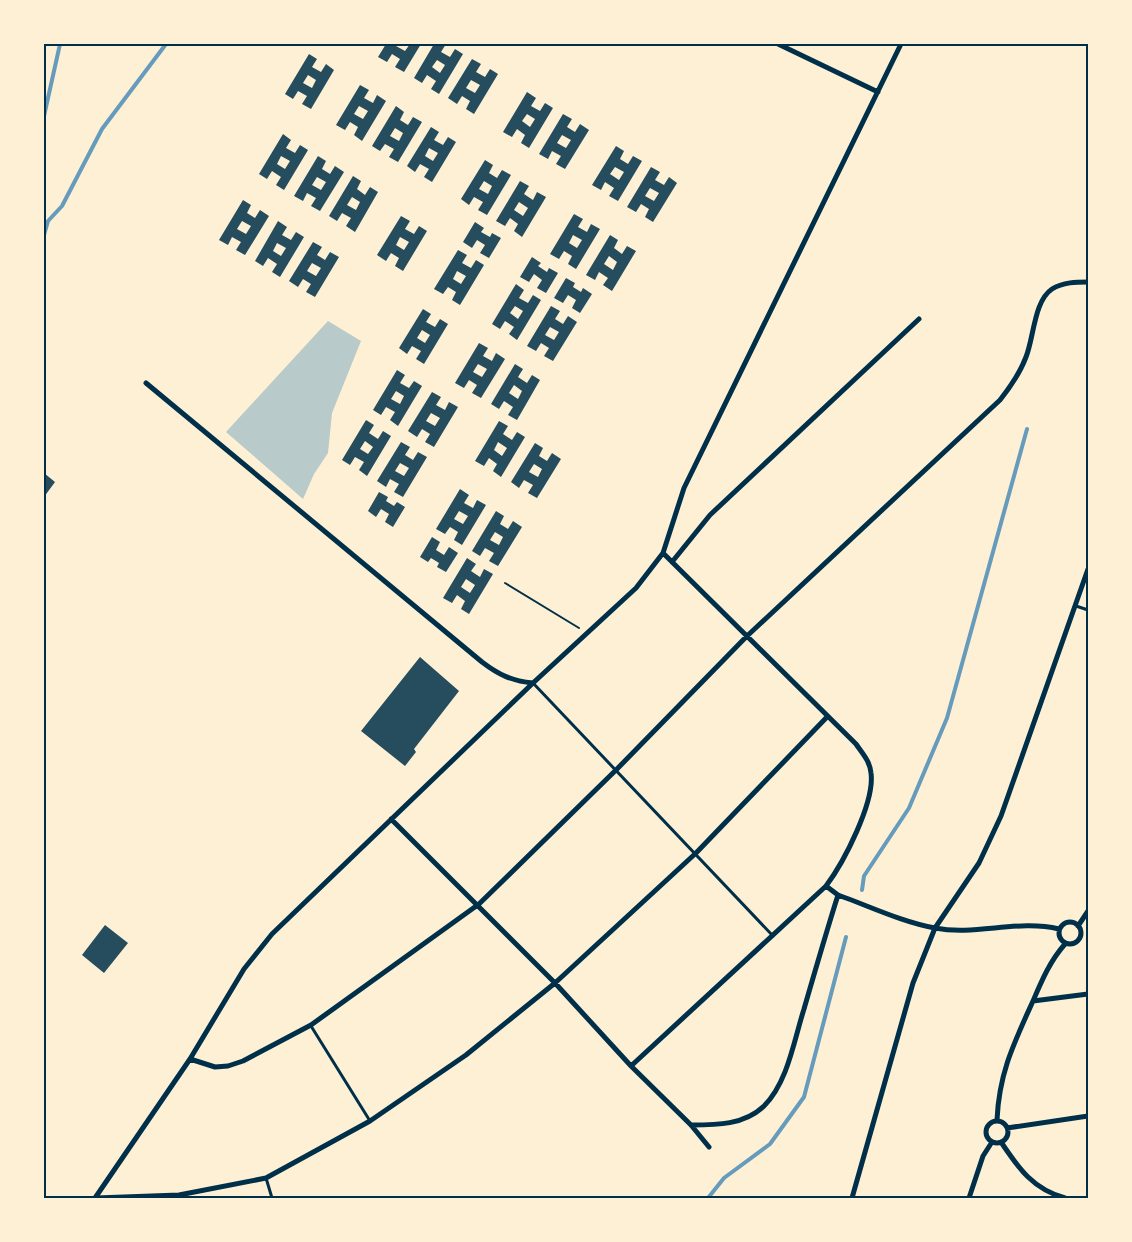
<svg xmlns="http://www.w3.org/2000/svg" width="1132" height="1242" font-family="'Source Sans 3',sans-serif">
<rect width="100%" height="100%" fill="#fdf0d5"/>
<path fill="#b9caca" d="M328,321L361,341L332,413L328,453L314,474L303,499L226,432Z"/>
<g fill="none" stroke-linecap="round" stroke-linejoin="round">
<path stroke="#669bbc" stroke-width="4" d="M44,116L60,44
M44,235L48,221L62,206L102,129L166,44
M862,890L864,876L909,808L947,718L1027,429
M708,1198L724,1178L770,1144L804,1097L846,937"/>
</g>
<path fill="#264d5e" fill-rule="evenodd" d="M386,44H398L396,46L405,51L410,44H421L404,72L395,67L400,59L392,54L387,62L378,57Z
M434,44H446L441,52L450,57L455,49L463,54L439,94L431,89L436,81L427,75L422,83L414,78ZM437,60L445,65L440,73L432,67Z
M309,54L317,59L312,67L321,72L326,64L334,70L311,109L302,104L307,96L298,91L293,99L285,94ZM308,75L316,80L312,88L303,83Z
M472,59L481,64L476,72L485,77L490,69L498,74L474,114L466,109L470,101L462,96L457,104L448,98ZM471,80L480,85L475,93L466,88Z
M360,85L369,90L364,98L373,103L377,95L386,101L362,141L354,135L358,127L350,122L345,130L336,125ZM359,106L368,111L363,119L354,114Z
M527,92L536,98L531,106L540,111L545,103L553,108L529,148L521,143L525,135L517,129L512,137L503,132ZM527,114L535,119L530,127L522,121Z
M396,106L404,112L400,120L408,125L413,117L422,122L398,162L389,157L394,149L385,144L380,151L372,146ZM395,128L403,133L399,141L390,136Z
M563,114L572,119L567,127L575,132L580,124L589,130L565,169L556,164L561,156L552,151L548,159L539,154ZM562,135L571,140L566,148L557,143Z
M431,127L439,132L434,140L443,145L448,137L456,142L432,182L424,177L429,169L420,164L415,172L407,166ZM429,148L438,153L433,161L425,156Z
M283,134L291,140L286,148L295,153L300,145L308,150L284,190L276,185L281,177L272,171L267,179L259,174ZM281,156L290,161L285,169L277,164Z
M616,146L624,151L620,159L628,164L633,156L642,161L618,201L609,196L614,188L605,182L601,190L592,185ZM615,167L624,172L619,180L610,174Z
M318,156L326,161L322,169L330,174L335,166L344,172L320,211L311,206L316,198L307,193L303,201L294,196ZM317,177L326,182L321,190L312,185Z
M485,160L493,165L489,173L497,178L502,170L511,175L487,215L478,210L483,202L474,197L469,205L461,199ZM484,181L492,186L488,194L479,189Z
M651,167L660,172L655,180L664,185L669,177L677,183L653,222L645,217L649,209L641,204L636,212L627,207ZM650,188L659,193L654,201L645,196Z
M353,176L361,181L357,189L365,195L370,187L378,192L355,232L346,226L351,218L342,213L337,221L329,216ZM352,197L360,202L356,210L347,205Z
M520,181L529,186L524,194L533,200L537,192L546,197L522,237L514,231L518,224L510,218L505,226L496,221ZM519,202L528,208L523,216L514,210Z
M243,200L251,205L247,213L255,218L260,210L269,216L245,255L236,250L241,242L232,237L228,245L219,240ZM242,221L251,226L246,234L237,229Z
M574,214L583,219L578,227L587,232L591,224L600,229L576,269L568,264L572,256L564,251L559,259L550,254ZM573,235L582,240L577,248L569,243Z
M401,216L410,221L405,229L414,234L419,226L427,231L403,271L395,266L399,258L391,253L386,261L377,255ZM400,237L409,242L404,250L396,245Z
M278,221L287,227L282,235L291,240L296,232L304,237L280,277L272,272L277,264L268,258L263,266L255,261ZM277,243L286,248L281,256L273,251Z
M475,222L484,228L481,232L490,237L492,233L501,238L489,258L480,253L485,245L477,240L472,248L463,242Z
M610,235L618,240L614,248L622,254L627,246L636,251L612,291L603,285L608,278L599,272L595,280L586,275ZM609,256L617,262L613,270L604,264Z
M313,242L322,247L317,255L325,260L330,252L339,257L315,297L306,292L311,284L303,279L298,287L289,281ZM312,263L321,268L316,276L307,271Z
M458,250L467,255L462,263L471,268L476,260L484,265L460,305L452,300L456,292L448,287L443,294L434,289ZM457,271L466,276L461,284L453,279Z
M532,257L541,263L538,266L547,272L549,268L558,273L546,293L537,288L542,280L534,274L529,282L520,277Z
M566,278L575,283L573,287L581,292L583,288L592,294L580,313L572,308L576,300L568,295L563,303L554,298Z
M516,284L524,290L519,298L528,303L533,295L541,300L517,340L509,334L514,327L505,321L500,329L492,324ZM515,306L523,311L518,319L510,313Z
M551,306L560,311L555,319L563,324L568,316L577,322L553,361L544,356L549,348L541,343L536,351L527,346ZM550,327L559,332L554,340L545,335Z
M423,309L431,314L426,322L435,327L440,319L448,324L424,364L416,359L421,351L412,346L407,354L399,348ZM422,330L430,335L425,343L417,338Z
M479,343L488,348L483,356L492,361L496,353L505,359L481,398L472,393L477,385L469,380L464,388L455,383ZM478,364L487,369L482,377L473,372Z
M515,364L523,369L518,377L527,383L532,375L540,380L517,420L508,415L513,407L504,401L499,409L491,404ZM514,385L522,391L518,399L509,393Z
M397,370L405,375L400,383L409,388L414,381L422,386L398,426L390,420L395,412L386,407L381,415L373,410ZM396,391L404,396L400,404L391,399Z
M432,392L441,397L436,405L445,410L449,402L458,407L434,447L425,442L430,434L422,429L417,437L408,431ZM431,413L440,418L435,426L426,421Z
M366,420L374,425L369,433L378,439L383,431L391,436L367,476L359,470L364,462L355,457L350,465L342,460ZM365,441L373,447L368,454L360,449Z
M499,421L508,426L503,434L512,440L517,432L525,437L501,477L493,471L497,464L489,458L484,466L475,461ZM498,442L507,448L502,456L494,450Z
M401,442L410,447L405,455L413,460L418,452L427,457L403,497L394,492L399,484L390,479L386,487L377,481ZM400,463L409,468L404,476L395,471Z
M535,443L543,448L539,456L547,461L552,453L561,459L537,498L528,493L533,485L524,480L519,488L511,482ZM534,464L542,469L538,477L529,472Z
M44,473L55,482L44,497Z
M460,489L469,495L464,503L473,508L477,500L486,505L462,545L454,540L458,532L450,527L445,534L436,529ZM459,511L468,516L463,524L454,519Z
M379,492L388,497L386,501L394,506L397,502L405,507L393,527L385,522L389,514L381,509L376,517L368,511Z
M496,511L504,516L500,524L508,529L513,521L522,527L498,566L489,561L494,553L485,548L480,556L472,551ZM495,532L503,537L499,545L490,540Z
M432,537L440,542L436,550L444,555L449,547L458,553L446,572L437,567L439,563L431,558L428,562L420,557Z
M467,558L476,564L471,571L480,577L484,569L493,574L469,614L461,609L465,601L457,595L452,603L443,598ZM466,579L475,585L470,593L461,587Z
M420,657L459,691L414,749L416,752L405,766L361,731Z
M105,925L128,943L104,973L82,955Z"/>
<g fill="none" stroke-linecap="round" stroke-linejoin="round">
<path stroke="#003049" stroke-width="2" d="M505,583L579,628"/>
<path stroke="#003049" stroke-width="3" d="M1076,606L1088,610
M533,683L773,936
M311,1026L370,1121
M266,1178L272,1198"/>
<path stroke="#003049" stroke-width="5" d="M778,44L878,92
M146,383L482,662C499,675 512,681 533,683
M672,562L710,515L919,319
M391,819L555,983L631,1066L691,1125L709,1147
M826,886L838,895C869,906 902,922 935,928C976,936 1018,919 1059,929
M1059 933a11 11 0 1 1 22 0a11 11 0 1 1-22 0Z
M1078,926L1088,911
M1033,1001L1088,994
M190,1059L215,1067L228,1066L243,1061L311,1025L479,904L617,769L746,637L1000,400C1011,386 1020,373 1026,357C1034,337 1034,301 1052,289C1063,282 1077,282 1088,282
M631,1066L826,886C844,862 875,802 871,773C870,761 862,753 856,744L663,553
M997,1120C999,1073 1014,1043 1033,1001C1042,980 1050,961 1065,944
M986 1132a11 11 0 1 1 22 0a11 11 0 1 1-22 0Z
M691,1125C717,1125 744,1125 764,1106C788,1082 794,1040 804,1009C815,971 826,933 838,895
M1007,1128L1088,1116
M1001,1142C1019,1169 1033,1189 1065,1198
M95,1198L190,1059L244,969L272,934L533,683L636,588L663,553L684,488L901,44
M96,1198L179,1195L266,1178L370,1121L466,1055L555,983L696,853L826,718
M852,1198L913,983L935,928L979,863L1001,816L1088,569
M969,1198L983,1156L992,1142"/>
</g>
<rect width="1132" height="1242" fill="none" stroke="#fdf0d5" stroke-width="90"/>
<rect x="45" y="45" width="1042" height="1152" fill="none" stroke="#003049" stroke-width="2"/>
</svg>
